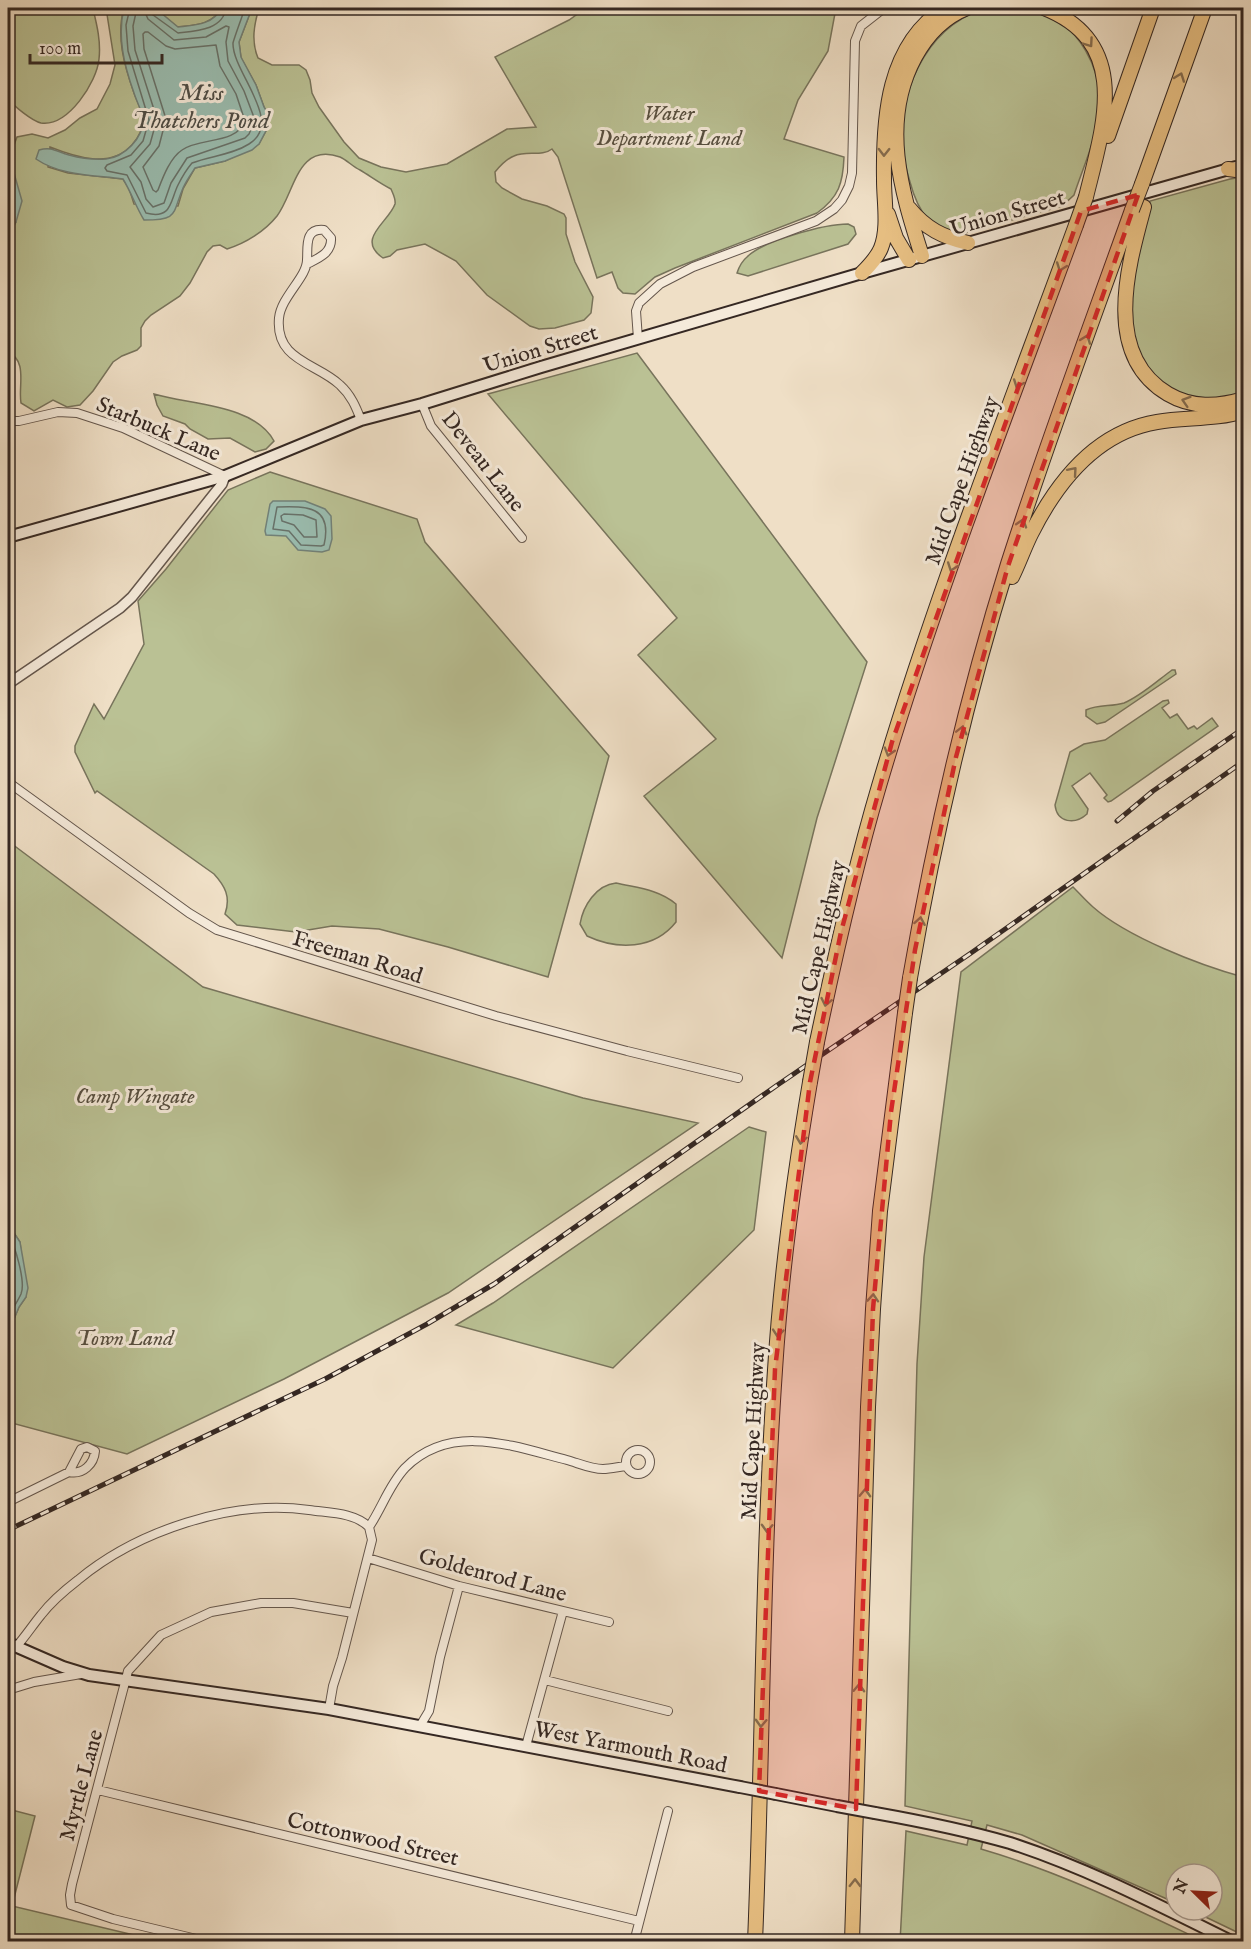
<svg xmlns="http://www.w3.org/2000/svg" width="1251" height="1949" font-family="'IM FELL English',serif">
<rect width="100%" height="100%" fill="#efdfc6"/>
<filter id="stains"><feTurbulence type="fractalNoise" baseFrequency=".00333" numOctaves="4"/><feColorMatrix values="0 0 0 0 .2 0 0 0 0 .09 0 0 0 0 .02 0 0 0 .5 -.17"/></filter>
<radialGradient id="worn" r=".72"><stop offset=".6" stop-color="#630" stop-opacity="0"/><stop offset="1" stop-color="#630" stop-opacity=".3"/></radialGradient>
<path fill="#bac194" stroke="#78745c" stroke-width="1.5" d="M8,8L93,9C97,25 101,42 99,59C97,82 68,127 41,123C32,121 14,106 8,99Z
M106,8H124C116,36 124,65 134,93C137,101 143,112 143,120C143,129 138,138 132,145C111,169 75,157 50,147L48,167L68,173L123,179L129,188L134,204L178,206L183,189L195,168L225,161L259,144L268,127L269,117L264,107L256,85L241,58L239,42L252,8H259C254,25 251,41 258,58L272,65H299L306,70L310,80L312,93L319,107L344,142L359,158L381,167L406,172L447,164L507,129L536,127L495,57L569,20L586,8H836L828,51L798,100L784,139L844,157C843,183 839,197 817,213L675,268L655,277L635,294L623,293L618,288L612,272L597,278L558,157L552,149C542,157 526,150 514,156C506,159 500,166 495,172L496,182L502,188L522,199L547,206L564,214L566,218V234L575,262L593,297L591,313L584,320L555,328L539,329L530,326L487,295L456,261L425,244L397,250L390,256L383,258C355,239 389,222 395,204C396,199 393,194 391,189C381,184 370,176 360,170C353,167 347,160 340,157C297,142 295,192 277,216C265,231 246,243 227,249L220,245L213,246L207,252L190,283L180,296L151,315L145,321L141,328V346L137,350L122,356L113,362L93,391L80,405L67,407L53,400L34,411L21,403C18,386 28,361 8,352V235L16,222L14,173L8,161L9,145H14L17,137L32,134L48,138L65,130L80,118L97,109L110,84L115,65Z
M155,8H222C212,25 196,25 177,27Z
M992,8C1004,8 1021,5 1033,8C1079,22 1105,71 1099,116C1096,139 1081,173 1074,195L1062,206L965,233C931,233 918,212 910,182C906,169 903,156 902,141C899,86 933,17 992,8Z
M1243,177V394C1219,402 1191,403 1169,387C1159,381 1149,372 1143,362C1116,320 1140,246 1150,201L1230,179Z
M848,224L854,227L856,234L848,244L748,276L737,273C739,267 742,261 747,257C762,241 825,224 848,224Z
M637,353L867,662L817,818L782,958L644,796L716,739L638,655L677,618L488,394Z
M154,394C190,405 254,404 274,441L266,449L255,452L230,438L208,439L190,429L185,424L163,416L157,405Z
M270,472L417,519L425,542L609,756L548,977L448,947L379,929L332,926L296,932L237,925L225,914C231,897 225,886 214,874L97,791L95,793L75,752V746L94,704L104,719L144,644L138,601L166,569L228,490Z
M1172,670H1175L1176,674L1105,722L1097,724L1086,716V710C1099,704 1111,707 1124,703C1141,696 1157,681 1172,670Z
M1168,700L1169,703L1162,708L1170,718L1177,714L1188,729L1194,726L1197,729L1212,718L1218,726L1111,801L1108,802L1104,798L1107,795L1090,773L1072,786L1088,809L1087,814C1075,825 1057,823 1055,805L1070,752L1084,744L1105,740L1163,701Z
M8,841L203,987L583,1098L698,1123L448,1293L284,1379L127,1454L8,1422V1333L19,1307L26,1297L20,1242L8,1224Z
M616,883C637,888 658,889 676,904V922C654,950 617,950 587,936L580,924C583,906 596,885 616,883Z
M1073,887C1080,894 1086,901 1093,907C1127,937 1199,965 1243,977V1935L1191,1910H1212V1874H1176V1903L1022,1835L987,1825L981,1849C1060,1872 1129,1906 1203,1941L900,1942L906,1831L967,1845L972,1821L905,1806L917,1364L924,1257L961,972Z
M749,1127L766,1132L754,1230L613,1368L456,1325L493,1303Z
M8,1809L35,1816L12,1906L159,1941H8Z"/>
<path fill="#9abdb0" stroke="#728178" stroke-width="1.5" d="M124,8H155L178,27C196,25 212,25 222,8H252L239,42L241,57L256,85L264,107L270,117L268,127L259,144L252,150L225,161L195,168C191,174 186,181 183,188C172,214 179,220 144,220C136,207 131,192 123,179C93,175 61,176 36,159L39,150C52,146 57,152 69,155C80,158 95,160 106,159C124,157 144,138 143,119C142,111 136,100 134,93C124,65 117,36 124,8Z
M8,131L9,134L8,161L14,173L22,201L16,222L8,235Z
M273,501H305L325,509L331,516L332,539L329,550L322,552L298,550L286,536L266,535L265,531L270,504Z
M8,1224L20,1242L28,1288L26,1297L19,1307L8,1333Z"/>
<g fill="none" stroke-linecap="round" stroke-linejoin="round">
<path stroke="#68726a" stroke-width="1.5" d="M130,8L126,25L128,51L149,120L143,141L131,155L107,165L105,168L107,171L127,175L146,213C172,220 170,201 178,185C182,177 186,170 192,163C210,156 232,155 249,144C285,122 232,72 233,43C234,38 243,14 245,8
M137,8L133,26L135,50L157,119L150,144L130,167L141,182L146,199L153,207L164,203L171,183L187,158L245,138L249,134L255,120L244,91L228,61L226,42L229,27L226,26L206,37L174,40L148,19L143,8
M151,8L153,15L178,33C196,31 223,30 226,8
M145,32H148L166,46L175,49L216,45L220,66L236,94L245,121C236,145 200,137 182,150C170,158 163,177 158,190L156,192L153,190L143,167L159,146L166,119L144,49L143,34Z
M277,507C307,506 333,506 324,545L321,546L301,545L289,531L273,529Z
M284,514L303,515L316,520L317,537H304L294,525L282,521L281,516Z
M8,1234C15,1245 26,1282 21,1294C17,1303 11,1310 8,1319"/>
<g stroke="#64564c" stroke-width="10">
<path id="minor" d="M307,264C319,258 332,253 331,238L324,230C304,228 308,247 307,260C307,277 281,297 279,318C275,361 317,363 340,385C351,395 356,407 361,420
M638,339L636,311L639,303L660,284L693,267L816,221L834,209L842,200L849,186L852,173L855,41L861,26L884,8
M422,404L431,426L522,538
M8,421H19L58,412L77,413L123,428L225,476
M8,782L189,913L217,930L496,1016L627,1051L738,1078
M626 1462a12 12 0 1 1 24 0a12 12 0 1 1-24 0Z
M8,1502L69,1472C83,1475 94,1464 95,1451L87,1447L81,1449L69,1472
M369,1527C382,1508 389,1485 405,1468C451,1422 513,1446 567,1460C578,1463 591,1469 603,1469C610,1469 618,1467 626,1466
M368,1558L459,1586L609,1622
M16,1647C25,1637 32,1626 41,1615C51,1602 65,1590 78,1580C137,1531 232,1499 309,1510C328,1513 354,1512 369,1527L372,1540L342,1658L333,1686L329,1709
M545,1680L668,1711
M8,1690L34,1682L81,1674
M420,1726L429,1711L440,1657L459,1586
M526,1746L563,1611
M98,1790L639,1921
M209,1942L113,1919L71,1905L70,1895L72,1884L128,1671L161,1635L211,1612L261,1603H293L353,1613
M634,1942L668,1811"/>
</g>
<g stroke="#64564c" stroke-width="12">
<path id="tertiary" d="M8,684L120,608L132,597L222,484L225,476"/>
</g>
<g stroke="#352823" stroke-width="14">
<path id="secondary" d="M8,537L225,476L361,420L422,404L541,367L862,273L1236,167
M8,1643L63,1667L89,1675L329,1709L740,1787
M776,1794L837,1806
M875,1813C920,1821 965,1830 1010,1843C1087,1868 1160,1906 1233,1942"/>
</g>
<g stroke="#352823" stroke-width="16">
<path id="motorway" d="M1044,8C1133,43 1103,127 1086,197
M1108,136L1153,8
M1228,169L1244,171
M1142,184L1205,8
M1144,207C1128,266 1102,355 1168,394C1192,408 1217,407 1244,399
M909,208C926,229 943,237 968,243
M888,214L896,238L909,260
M922,256C901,190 880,122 915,57C927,35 944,17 967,8
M862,273C869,266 877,258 881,248C889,228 884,202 884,180C883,118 887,45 945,8
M1012,577C1019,563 1024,548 1031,534C1057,482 1096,432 1157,422C1186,417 1215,420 1244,411
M910,978C934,839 966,699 1008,564C1046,445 1090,328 1132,210
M817,1042C835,956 854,870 879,786C935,596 1008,411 1076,225
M755,1942C763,1751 762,1560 775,1370C781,1274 794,1177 810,1082
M852,1942L868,1407L873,1309L880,1211L905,1013"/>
</g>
<use href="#minor" stroke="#f5eada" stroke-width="8"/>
<use href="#tertiary" stroke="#f5eada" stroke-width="9"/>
<use href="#secondary" stroke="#f5eada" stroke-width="10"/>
<use href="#motorway" stroke="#e8c083" stroke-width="14"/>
<g stroke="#352823" stroke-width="5">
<path id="rail" d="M1117,821L1153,791L1244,728
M8,1530L325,1379L427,1324L494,1284L776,1086L971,953L1244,761"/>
</g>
<use href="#rail" stroke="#f5eada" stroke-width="3" stroke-dasharray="9" stroke-linecap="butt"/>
<g stroke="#352823" stroke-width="14" stroke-linecap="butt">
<path id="secondary-bridge" d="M740,1787L776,1794
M837,1806L875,1813"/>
</g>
<g stroke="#352823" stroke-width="16" stroke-linecap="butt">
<path id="motorway-bridge" d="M1132,210L1142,184
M1076,225L1086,197
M905,1013L910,978
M810,1082L817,1042"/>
</g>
<use href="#secondary-bridge" stroke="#f5eada" stroke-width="10"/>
<use href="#motorway-bridge" stroke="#e8c083" stroke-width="14"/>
</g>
<defs><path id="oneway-chevron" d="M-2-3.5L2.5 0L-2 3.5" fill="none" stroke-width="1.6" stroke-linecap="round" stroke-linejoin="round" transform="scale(1.5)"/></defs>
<g stroke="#866c4e">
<use href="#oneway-chevron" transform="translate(1089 43) rotate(55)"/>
<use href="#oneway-chevron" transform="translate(1180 77) rotate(-70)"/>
<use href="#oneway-chevron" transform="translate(884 152) rotate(91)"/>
<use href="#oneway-chevron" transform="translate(1061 267) rotate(110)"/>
<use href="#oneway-chevron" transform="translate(1086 339) rotate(-70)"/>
<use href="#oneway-chevron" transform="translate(1018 384) rotate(110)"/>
<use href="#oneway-chevron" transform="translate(1186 401) rotate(-163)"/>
<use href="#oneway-chevron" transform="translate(1073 471) rotate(-49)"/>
<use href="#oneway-chevron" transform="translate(1022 523) rotate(-72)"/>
<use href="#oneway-chevron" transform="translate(952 567) rotate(110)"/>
<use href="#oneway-chevron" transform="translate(962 730) rotate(-76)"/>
<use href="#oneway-chevron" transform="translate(889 752) rotate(107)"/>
<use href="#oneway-chevron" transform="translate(920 921) rotate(-80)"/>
<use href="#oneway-chevron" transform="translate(826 1002) rotate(102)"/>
<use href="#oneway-chevron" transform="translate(801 1140) rotate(98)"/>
<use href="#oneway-chevron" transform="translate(873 1298) rotate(-86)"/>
<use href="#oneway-chevron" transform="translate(778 1333) rotate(95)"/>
<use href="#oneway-chevron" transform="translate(865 1493) rotate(-88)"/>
<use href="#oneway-chevron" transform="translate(767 1528) rotate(92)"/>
<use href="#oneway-chevron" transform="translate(859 1688) rotate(-88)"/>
<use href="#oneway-chevron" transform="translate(761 1723) rotate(92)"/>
<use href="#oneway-chevron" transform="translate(855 1883) rotate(-89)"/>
</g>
<path fill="#d62828" fill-opacity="0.2" stroke="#d62828" stroke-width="4.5" stroke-dasharray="12 8" stroke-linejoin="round" d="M1138,195L1008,566L956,757L915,950L891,1112L873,1309L856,1809L759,1791L775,1369L810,1082L841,932L892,742L1081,211Z"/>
<g text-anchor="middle" stroke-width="6" stroke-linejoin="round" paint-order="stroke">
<g font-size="22" font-style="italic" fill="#564e3f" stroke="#f5eada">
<text x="669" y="120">Water<tspan x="669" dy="25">Department Land</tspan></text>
<text x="135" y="1103">Camp Wingate</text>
<text x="125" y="1345">Town Land</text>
</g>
<g font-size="22" fill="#352823" stroke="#f5eada">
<text transform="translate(1007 212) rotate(-16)" y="8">Union Street</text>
<text transform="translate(540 348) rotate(-17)" y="8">Union Street</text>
<text transform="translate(159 428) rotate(23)" y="8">Starbuck Lane</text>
<text transform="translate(484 461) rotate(52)" y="8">Deveau Lane</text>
<text transform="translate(961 480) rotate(-70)" y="8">Mid Cape Highway</text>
<text transform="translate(818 947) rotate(-77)" y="8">Mid Cape Highway</text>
<text transform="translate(358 956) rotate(17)" y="8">Freeman Road</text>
<text transform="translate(752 1431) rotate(-87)" y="8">Mid Cape Highway</text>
<text transform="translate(493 1574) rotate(15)" y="8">Goldenrod Lane</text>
<text transform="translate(631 1746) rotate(11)" y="8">West Yarmouth Road</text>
<text transform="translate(80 1785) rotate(-75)" y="8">Myrtle Lane</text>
<text transform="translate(373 1838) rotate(13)" y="8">Cottonwood Street</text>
</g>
<g font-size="24" font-style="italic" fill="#4e4d46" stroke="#f5eada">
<text x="201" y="100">Miss<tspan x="201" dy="28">Thatchers Pond</tspan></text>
</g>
</g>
<rect width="1251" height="1949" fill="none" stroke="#efdfc6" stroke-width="30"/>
<rect x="9" y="9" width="1233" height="1931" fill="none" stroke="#352823" stroke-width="3"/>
<rect x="15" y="15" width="1221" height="1919" fill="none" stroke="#352823" stroke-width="1.5"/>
<g transform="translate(1194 1892) rotate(294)"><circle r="28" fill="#f5eada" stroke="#a89c91" stroke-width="1.5"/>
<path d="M0-4.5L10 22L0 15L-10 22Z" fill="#8f2418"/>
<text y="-9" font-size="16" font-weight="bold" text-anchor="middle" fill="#352823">N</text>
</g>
<path d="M30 54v9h132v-9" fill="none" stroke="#352823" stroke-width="3"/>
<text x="39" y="54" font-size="18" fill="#352823" stroke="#f5eada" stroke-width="4.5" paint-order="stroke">100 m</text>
<rect width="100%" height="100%" filter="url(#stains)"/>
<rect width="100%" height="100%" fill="url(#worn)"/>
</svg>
